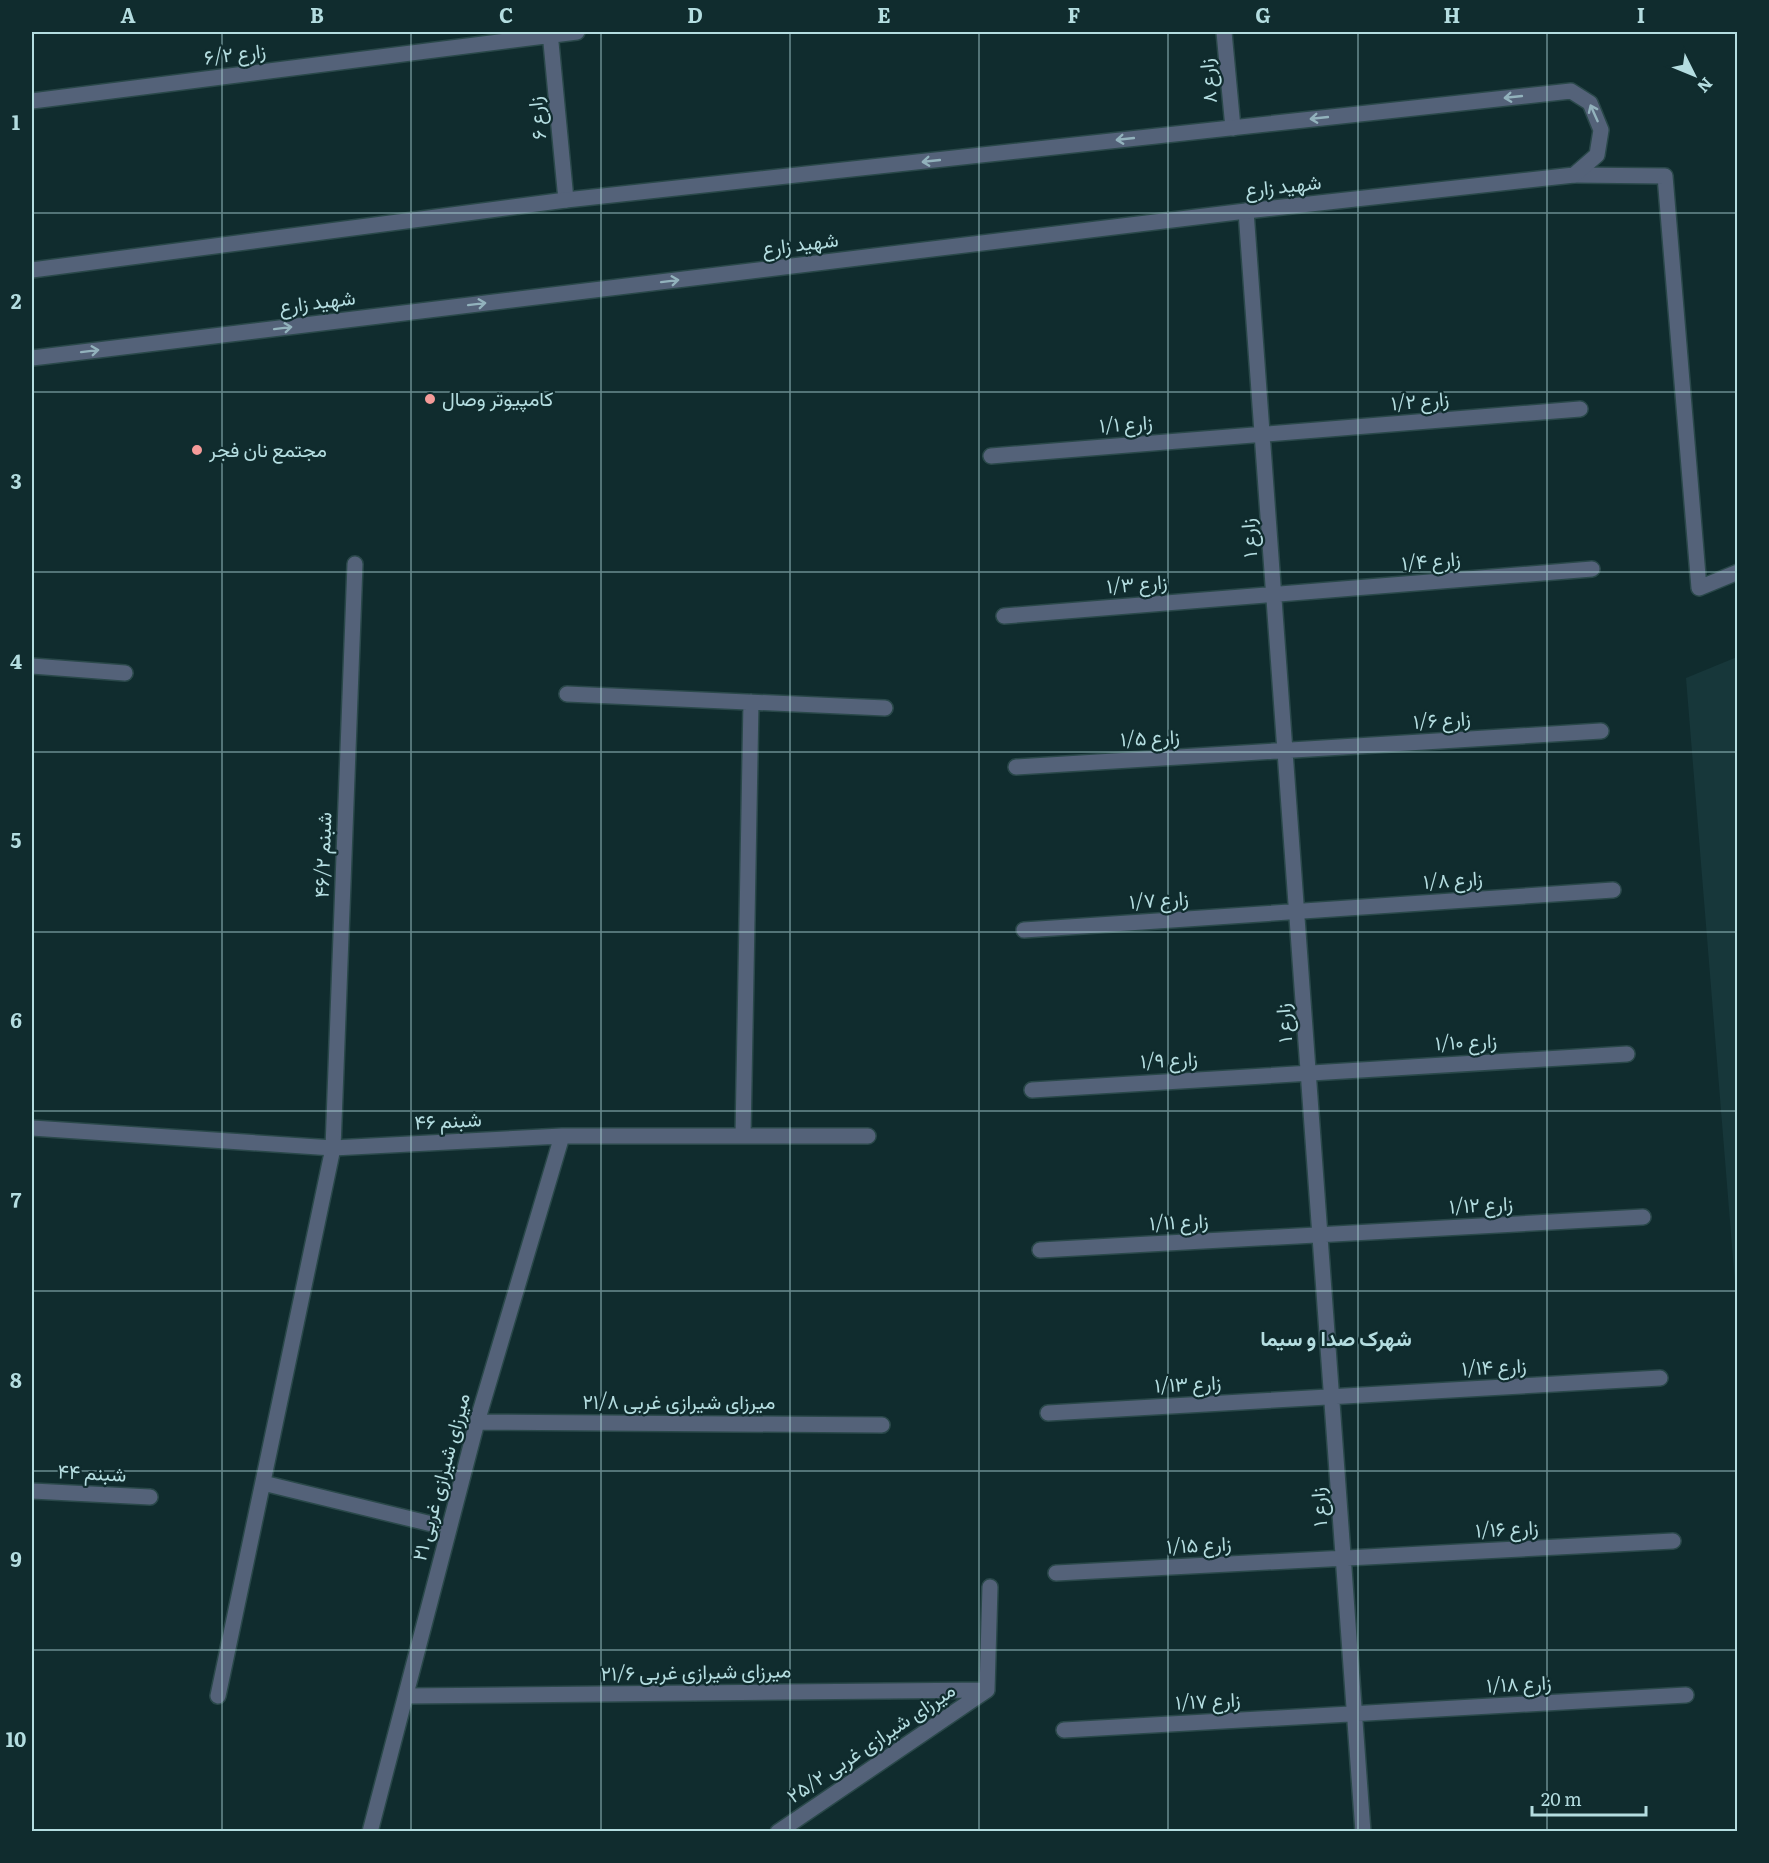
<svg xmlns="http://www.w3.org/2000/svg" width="1769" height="1863" font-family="Literata,Vazirmatn,serif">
<rect width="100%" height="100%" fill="#102c2e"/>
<path fill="#17373a" d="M1737,657V1308L1686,678Z"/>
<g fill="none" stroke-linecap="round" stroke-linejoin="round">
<g stroke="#2a484a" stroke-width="18">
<path id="service" d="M1574,175L1665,176L1699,588L1738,572"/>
</g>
<g stroke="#2a484a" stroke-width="18">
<path id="minor" d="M550,32L566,200
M1224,32L1233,128
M32,101L577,32
M1246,211L1363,1832
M991,456L1580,409
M1004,616L1592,569
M32,666L125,673
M567,694L885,708
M1016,767L1601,731
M1024,930L1613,890
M1032,1090L1627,1054
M32,1128L333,1148L562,1136H868
M743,1136L751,702
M1040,1250L1643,1217
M1048,1413L1660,1378
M477,1422L882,1425
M263,1483L436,1525
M32,1491L150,1497
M1056,1573L1673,1541
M987,1690L990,1587
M218,1696L333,1148L355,564
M406,1696L987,1690
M1064,1730L1686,1695
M370,1832L477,1422L562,1136
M778,1832L987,1690"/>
</g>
<g stroke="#2a484a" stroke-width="18">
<path id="tertiary" d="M32,270L566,200L1571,91L1590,103L1601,130L1597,155L1574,175L1246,211L32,358"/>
</g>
<use href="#service" stroke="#546279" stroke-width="15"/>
<use href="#minor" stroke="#546279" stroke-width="15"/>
<use href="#tertiary" stroke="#546279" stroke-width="15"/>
</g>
<defs><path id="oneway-shaft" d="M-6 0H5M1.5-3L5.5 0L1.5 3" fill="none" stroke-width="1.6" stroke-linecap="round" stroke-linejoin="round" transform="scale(1.5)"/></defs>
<g stroke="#92b2bc">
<use href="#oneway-shaft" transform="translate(1513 97) rotate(174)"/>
<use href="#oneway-shaft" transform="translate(1594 113) rotate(-114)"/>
<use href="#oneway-shaft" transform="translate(1319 118) rotate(174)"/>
<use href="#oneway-shaft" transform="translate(1125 139) rotate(174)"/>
<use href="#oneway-shaft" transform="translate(931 161) rotate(174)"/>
<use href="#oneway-shaft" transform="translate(670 281) rotate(-7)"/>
<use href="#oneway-shaft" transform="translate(477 304) rotate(-7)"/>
<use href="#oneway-shaft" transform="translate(283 328) rotate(-7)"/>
<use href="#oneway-shaft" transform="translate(90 351) rotate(-7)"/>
</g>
<path fill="none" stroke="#b4dde0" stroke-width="1.5" stroke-opacity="0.55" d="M222,32V1832M411,32V1832M601,32V1832M790,32V1832M979,32V1832M1168,32V1832M1358,32V1832M1547,32V1832M32,213H1738M32,392H1738M32,572H1738M32,752H1738M32,932H1738M32,1111H1738M32,1291H1738M32,1471H1738M32,1650H1738"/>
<g fill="#f59b99" stroke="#102c2e" stroke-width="2">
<circle cx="430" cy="399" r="6"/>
<circle cx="197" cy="450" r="6"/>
</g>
<g text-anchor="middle" stroke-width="4.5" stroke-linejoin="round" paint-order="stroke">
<g font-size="20" fill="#b4dde0" stroke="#102c2e">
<text transform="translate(235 54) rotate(-7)" y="7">۶/۲ زارع</text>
<text transform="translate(1208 81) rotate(-95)" y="7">۸ زارع</text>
<text transform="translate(537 118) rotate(-96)" y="7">۶ زارع</text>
<text transform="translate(1283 186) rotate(-6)" y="7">شهید زارع</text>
<text transform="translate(800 244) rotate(-7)" y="7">شهید زارع</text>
<text transform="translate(317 302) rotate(-7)" y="7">شهید زارع</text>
<text transform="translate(1420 401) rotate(-5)" y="7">۱/۲ زارع</text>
<text transform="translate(1126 424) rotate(-4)" y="7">۱/۱ زارع</text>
<text transform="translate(1249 538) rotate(-94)" y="7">۱ زارع</text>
<text transform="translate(1431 561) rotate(-5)" y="7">۱/۴ زارع</text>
<text transform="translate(1137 584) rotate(-5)" y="7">۱/۳ زارع</text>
<text transform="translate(1442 720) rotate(-4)" y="7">۱/۶ زارع</text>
<text transform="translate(1150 738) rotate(-3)" y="7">۱/۵ زارع</text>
<text transform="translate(323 855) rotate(-88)" y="7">۴۶/۲ شبنم</text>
<text transform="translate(1453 880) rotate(-4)" y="7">۱/۸ زارع</text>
<text transform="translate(1159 900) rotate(-4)" y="7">۱/۷ زارع</text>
<text transform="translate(1284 1023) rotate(-94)" y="7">۱ زارع</text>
<text transform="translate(1466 1042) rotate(-3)" y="7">۱/۱۰ زارع</text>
<text transform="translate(1169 1060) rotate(-3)" y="7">۱/۹ زارع</text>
<text transform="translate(448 1121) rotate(-3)" y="7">۴۶ شبنم</text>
<text transform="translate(1481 1205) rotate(-3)" y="7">۱/۱۲ زارع</text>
<text transform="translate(1179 1222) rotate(-3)" y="7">۱/۱۱ زارع</text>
<text transform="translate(1494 1367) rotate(-3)" y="7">۱/۱۴ زارع</text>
<text transform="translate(1188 1384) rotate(-3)" y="7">۱/۱۳ زارع</text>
<text x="679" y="1409">۲۱/۸ میرزای شیرازی غربی</text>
<text transform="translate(92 1473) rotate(3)" y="7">شبنم ۴۴</text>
<text transform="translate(441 1477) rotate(-75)" y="7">۲۱ میرزای شیرازی غربی</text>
<text transform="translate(1319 1507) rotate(-94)" y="7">۱ زارع</text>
<text transform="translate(1507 1529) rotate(-3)" y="7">۱/۱۶ زارع</text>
<text transform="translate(1199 1545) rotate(-3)" y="7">۱/۱۵ زارع</text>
<text transform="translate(696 1672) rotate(-1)" y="7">۲۱/۶ میرزای شیرازی غربی</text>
<text transform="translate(1519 1684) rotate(-3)" y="7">۱/۱۸ زارع</text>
<text transform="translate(1208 1701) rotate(-3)" y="7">۱/۱۷ زارع</text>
<text transform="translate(871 1743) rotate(-34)" y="7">۲۵/۲ میرزای شیرازی غربی</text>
</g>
<g font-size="20" fill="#b4dde0" stroke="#102c2e" text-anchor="start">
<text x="442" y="406">کامپیوتر وصال</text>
<text x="209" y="457">مجتمع نان فجر</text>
</g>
<g font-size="21" font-weight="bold" fill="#b4dde0" stroke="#102c2e">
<text x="1336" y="1346">شهرک صدا و سیما</text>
</g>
</g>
<rect width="1769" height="1863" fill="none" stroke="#102c2e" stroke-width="66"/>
<g transform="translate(1694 75) rotate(133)" stroke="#102c2e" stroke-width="4.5" paint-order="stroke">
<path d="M0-4.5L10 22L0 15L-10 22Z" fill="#b4dde0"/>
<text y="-9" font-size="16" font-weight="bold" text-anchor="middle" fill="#b4dde0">N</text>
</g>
<path d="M1532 1806v9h114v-9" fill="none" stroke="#b4dde0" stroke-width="3"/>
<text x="1541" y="1806" font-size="18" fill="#b4dde0" stroke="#102c2e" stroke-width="4.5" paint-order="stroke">20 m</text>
<rect x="33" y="33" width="1703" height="1797" fill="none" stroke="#b4dde0" stroke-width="2"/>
<g font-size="20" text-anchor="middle" font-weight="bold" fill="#b4dde0">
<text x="128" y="23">A</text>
<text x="317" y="23">B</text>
<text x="506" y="23">C</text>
<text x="695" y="23">D</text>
<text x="884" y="23">E</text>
<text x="1074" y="23">F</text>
<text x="1263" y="23">G</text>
<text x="1452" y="23">H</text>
<text x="1641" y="23">I</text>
<text x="16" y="130">1</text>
<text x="16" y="309">2</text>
<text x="16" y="489">3</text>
<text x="16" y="669">4</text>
<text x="16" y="848">5</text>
<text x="16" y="1028">6</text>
<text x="16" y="1208">7</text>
<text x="16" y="1388">8</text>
<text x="16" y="1567">9</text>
<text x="16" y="1747">10</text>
</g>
</svg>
